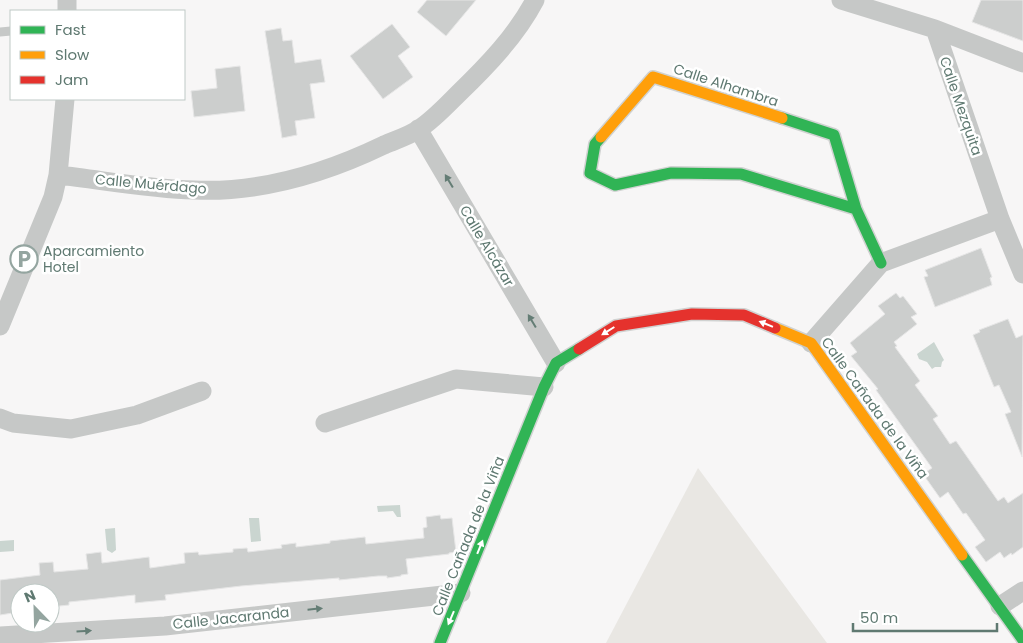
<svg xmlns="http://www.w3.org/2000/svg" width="1023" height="643" font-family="Poppins,sans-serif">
<rect width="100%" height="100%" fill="#f7f6f6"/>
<path fill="#e9e7e3" d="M698,468L827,643H606Z"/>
<path fill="#cad5d0" d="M934,342L944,360L942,362L941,367H935L932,369L927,362L919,359L917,354Z
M400,505L401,517H397L393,511L378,512L377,506Z
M249,518H259L261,541L251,542Z
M115,528L116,550L112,553L107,550L105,529Z
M14,540V551L0,552V541Z"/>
<path fill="#cccecd" stroke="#e6e6e6" d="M427,0H476L446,36L417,12Z
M981,0H1023V41L972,22Z
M392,24L410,47L398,56L413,77L383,99L350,56Z
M281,28L283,41L292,40L295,63L321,59L325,82L310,84L315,118L295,121L297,135L282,138L265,31Z
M240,66L245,111L194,117L191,91L217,88L215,69Z
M981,248L992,277L990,278L992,285L935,307L924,277L928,276L925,270Z
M896,293L900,298L903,296L917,314L911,317L917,324L894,342L897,346L895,347L920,381L915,385L938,416L933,419L950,444L956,441L998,501L1004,497L1008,503L1023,493V547L1012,555L1011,553L1004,558L1000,552L986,562L975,547L985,540L966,513L963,514L948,492L940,498L923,474L932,468L927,461L876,390L878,389L851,356L857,352L850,343L885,314L878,306Z
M1008,319L1016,338L1023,335L1022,457L1005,414L1011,412L999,385L994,387L973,335L980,332L979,330Z
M440,515L441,519L452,518L456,552L449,553V554L406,559L408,574L401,575V576L387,578V576H378L339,580V578L241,586L165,595L166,600L144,602L135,603V595L69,602V605L50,607V593H17L19,612L0,615V580L40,575L39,563L53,562L54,572L88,569L86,554L101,552L102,563L149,557L150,568L185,563L184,553L198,552L199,555L233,552V549L247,548L248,552L282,548L281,545L296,543V547L330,543V541L365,537L366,544L424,538L423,528L427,527L426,517Z"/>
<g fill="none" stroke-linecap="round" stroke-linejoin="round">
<g stroke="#d0d2d1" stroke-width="14">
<path id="fast" d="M782,118L834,135L856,209L881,263
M601,137L595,144L590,173L615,185L671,173L741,174L856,209
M962,555L1023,640
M440,643L544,387L556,363L579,349"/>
</g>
<g stroke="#d0d2d1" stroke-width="14">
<path id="slow" d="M601,137L653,77L782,118
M775,328L811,343L962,555"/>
</g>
<g stroke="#d0d2d1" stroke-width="14">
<path id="jam" d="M579,349L616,326L692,314L744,315L775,328"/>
</g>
<path stroke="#c6c8c7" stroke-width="9" d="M0,32L11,31"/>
<path stroke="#c6c8c7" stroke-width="19" d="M841,0L935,29L1000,219L1023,274
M67,11V0
M935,29L1023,63
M418,129L556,363
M58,175C103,180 149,189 194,190C260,193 326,173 384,145C395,140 409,136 419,129C433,120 446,106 458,94C487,66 516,36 535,0
M0,326L53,197L58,175L65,99
M811,343L881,263L1000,219
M0,418L13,423L71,429L137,415L202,391
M325,423L456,379L544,387
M1000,606L1023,591
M0,636L165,626L461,593"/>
<use href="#fast" stroke="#30b455" stroke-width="11"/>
<use href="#slow" stroke="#ff9f0a" stroke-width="11"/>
<use href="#jam" stroke="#e5322d" stroke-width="11"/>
</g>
<defs><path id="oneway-solid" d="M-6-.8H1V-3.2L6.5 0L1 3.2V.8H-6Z" transform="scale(1.25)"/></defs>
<g fill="#647d75">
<use href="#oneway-solid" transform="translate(449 181) rotate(-121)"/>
<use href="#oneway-solid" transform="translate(532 321) rotate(-121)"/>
<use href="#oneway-solid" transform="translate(315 609) rotate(-6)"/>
<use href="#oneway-solid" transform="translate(84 631) rotate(-4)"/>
</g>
<g fill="#fff">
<use href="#oneway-solid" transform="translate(766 324) rotate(-158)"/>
<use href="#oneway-solid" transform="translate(608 331) rotate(148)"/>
<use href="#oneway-solid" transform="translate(480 547) rotate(-68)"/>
<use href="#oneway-solid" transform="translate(451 618) rotate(113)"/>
</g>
<defs>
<g id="parking-ring" transform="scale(1.4375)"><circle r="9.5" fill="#fff" stroke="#94a5a0" stroke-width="1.5"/><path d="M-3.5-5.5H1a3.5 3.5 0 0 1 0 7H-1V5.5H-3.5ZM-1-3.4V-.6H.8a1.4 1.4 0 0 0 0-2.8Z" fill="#94a5a0"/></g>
</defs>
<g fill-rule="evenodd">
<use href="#parking-ring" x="24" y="259"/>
</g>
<g text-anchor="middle" stroke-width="5" stroke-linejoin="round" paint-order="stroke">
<g font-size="14" fill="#5f7971" stroke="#fff">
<text transform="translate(726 85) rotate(18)" y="5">Calle Alhambra</text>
<text transform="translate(961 106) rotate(71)" y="5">Calle Mezquita</text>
<text transform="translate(151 184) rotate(5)" y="5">Calle Muérdago</text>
<text transform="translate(487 246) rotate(59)" y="5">Calle Alcázar</text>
<text transform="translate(875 408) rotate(54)" y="5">Calle Cañada de la Viña</text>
<text transform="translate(468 536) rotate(-68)" y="5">Calle Cañada de la Viña</text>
<text transform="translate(231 618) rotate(-6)" y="5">Calle Jacaranda</text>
</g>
<g font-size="14" fill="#5f7971" stroke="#fff" text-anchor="start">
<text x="43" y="256">Aparcamiento<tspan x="43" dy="16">Hotel</tspan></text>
</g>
</g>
<rect x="10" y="10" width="175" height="90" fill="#ffffff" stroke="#bfc9c6"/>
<rect x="20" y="26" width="25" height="8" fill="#30b455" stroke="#bfc9c6"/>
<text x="55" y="35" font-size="15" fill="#5f7971">Fast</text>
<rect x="20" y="51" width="25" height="8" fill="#ff9f0a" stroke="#bfc9c6"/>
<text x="55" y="60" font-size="15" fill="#5f7971">Slow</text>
<rect x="20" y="76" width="25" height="8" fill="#e5322d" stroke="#bfc9c6"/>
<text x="55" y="85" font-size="15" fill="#5f7971">Jam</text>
<g transform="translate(35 608) rotate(337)"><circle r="24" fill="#ffffff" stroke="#bfc9c6"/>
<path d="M0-4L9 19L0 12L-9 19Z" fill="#94a5a0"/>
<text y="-8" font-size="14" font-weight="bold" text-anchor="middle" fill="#5f7971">N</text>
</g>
<path d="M853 623v8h144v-8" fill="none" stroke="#5f7971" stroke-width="2.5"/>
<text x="860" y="623" font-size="15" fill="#5f7971" stroke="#ffffff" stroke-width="4" paint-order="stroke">50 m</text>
</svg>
